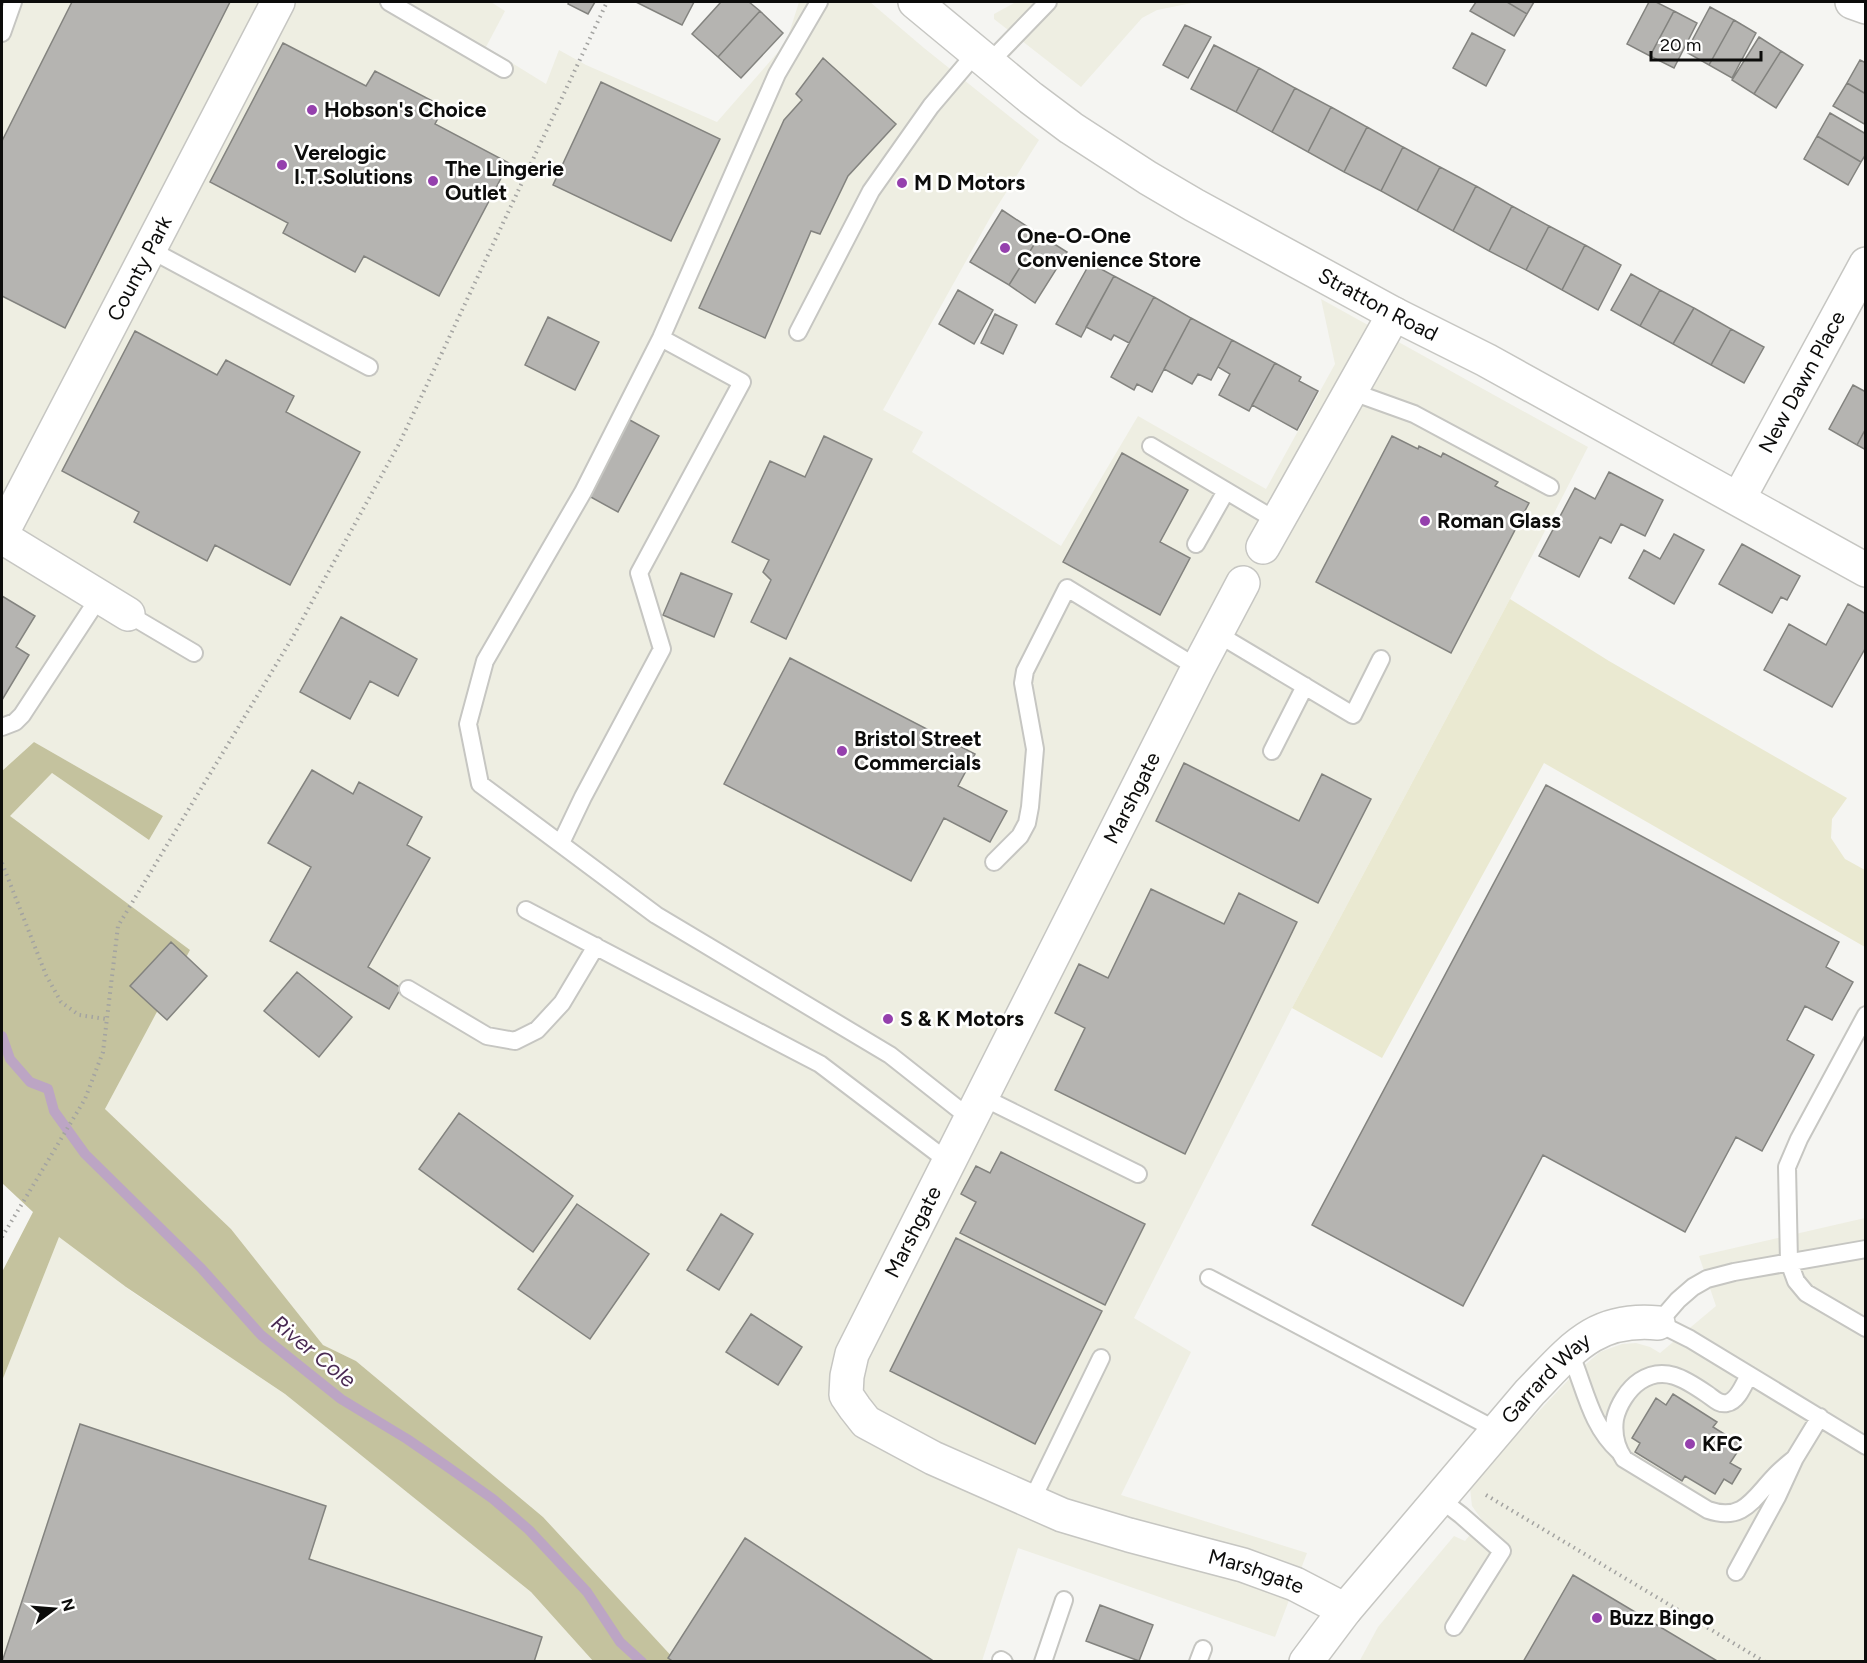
<svg xmlns="http://www.w3.org/2000/svg" width="1867" height="1663" font-family="Figtree,sans-serif">
<rect width="100%" height="100%" fill="#f5f5f2"/>
<path fill="#eeeee2" d="M2,2H491L505,11L486,47L546,84L559,50L586,65L717,122L786,43L799,2H870L924,48L1039,140L990,218L883,410L923,432L912,452L1061,546L1138,416L1266,489L1335,364L1321,299L1588,447L1510,599L1292,1008L1134,1318L1191,1352L1121,1495L1307,1553L1275,1637L1018,1548L982,1661L676,1662L543,1517L356,1361L323,1345L231,1229L105,1109L189,950L9,816L52,773L149,840L163,816L34,742L2,771Z
M1016,2H1197L1157,10L1142,18L1081,87L994,19V14Z
M1865,1218V1661L1359,1662L1378,1627L1454,1536L1465,1541L1482,1520L1472,1506L1470,1488L1473,1481L1572,1376L1600,1352L1622,1344L1636,1343L1650,1347L1660,1353L1716,1306L1699,1256Z
M59,1236L131,1291L285,1394L531,1592L593,1661H2V1381Z"/>
<path fill="#eae9d1" d="M1510,599L1609,661L1847,798L1832,819L1831,838L1845,859L1865,870V947L1544,763L1382,1058L1292,1008Z"/>
<path fill="#c4c29e" d="M34,742L163,816L149,840L52,773L10,816L190,950L105,1109L231,1229L323,1345L356,1361L543,1517L676,1661H593L531,1592L285,1394L126,1287L59,1237L2,1381V1272L33,1212L2,1183V771Z"/>
<g fill="none" stroke-linecap="round" stroke-linejoin="round">
<path stroke="#bca5c4" stroke-width="10" d="M2,1036L10,1059L30,1082L48,1089L54,1111L85,1154L201,1268L261,1335L341,1399L407,1439L445,1465L493,1499L529,1530L587,1592L620,1642L642,1662"/>
</g>
<path fill="#b5b4b1" stroke="#83837f" stroke-width="1.5" d="M72,2H230L65,328L2,296V141Z
M569,2H595L588,14L568,4Z
M636,2H694L682,25Z
M721,2H749L760,11L718,57L692,34Z
M1476,2H1507L1527,14L1514,36L1470,11Z
M1507,2H1534L1527,14Z
M1649,2H1656L1674,11L1650,56L1627,44Z
M1710,7L1734,20L1709,65L1686,52Z
M760,11L783,33L741,78L718,57Z
M1674,11L1697,23L1674,68L1650,56Z
M1734,20L1756,33L1732,78L1709,65Z
M1185,25L1211,37L1188,78L1163,65Z
M1472,33L1505,50L1486,86L1453,68Z
M1759,37L1781,51L1754,94L1732,80Z
M283,43L366,86L375,71L444,107L435,124L509,163L439,296L364,256L355,272L283,233L288,223L210,182Z
M1214,45L1259,68L1236,112L1191,89Z
M1781,51L1803,65L1776,108L1754,94Z
M823,58L896,124L848,176L820,234L811,231L765,338L699,308L784,120L802,100L796,94Z
M1860,60L1866,63V94L1847,83Z
M1259,68L1295,88L1272,132L1236,112Z
M601,82L720,139L671,241L553,185Z
M1847,83L1866,94V125L1833,106Z
M1295,88L1331,107L1308,152L1272,132Z
M1331,107L1367,127L1344,172L1308,152Z
M1830,113L1866,134V154L1861,162L1817,136Z
M1367,127L1403,147L1381,191L1344,172Z
M1817,136L1861,162L1848,185L1804,159Z
M1403,147L1440,167L1417,211L1381,191Z
M1440,167L1476,186L1453,231L1417,211Z
M1476,186L1512,206L1489,251L1453,231Z
M1512,206L1549,226L1526,270L1489,251Z
M1002,210L1040,235L1009,285L970,262Z
M1549,226L1585,245L1562,290L1526,270Z
M1040,235L1067,252L1035,303L1009,285Z
M1585,245L1621,265L1598,310L1562,290Z
M1090,263L1114,276L1081,337L1056,324Z
M1631,274L1660,290L1640,326L1611,310Z
M1114,276L1154,297L1129,343L1114,335L1111,340L1086,327Z
M958,290L993,310L974,344L939,324Z
M1660,290L1694,308L1673,344L1640,326Z
M1154,297L1191,318L1152,392L1137,384L1134,390L1111,377Z
M1694,308L1731,329L1711,365L1673,344Z
M995,314L1017,325L1003,354L981,343Z
M548,317L599,342L575,390L525,365Z
M1191,318L1232,340L1211,380L1198,374L1192,384L1164,369Z
M1731,329L1764,347L1744,383L1711,365Z
M135,331L217,375L226,360L294,396L286,412L360,452L290,585L215,545L207,561L134,522L139,512L62,471Z
M1232,340L1275,363L1249,411L1219,395L1230,374L1218,367Z
M1275,363L1301,377L1299,381L1318,391L1297,430L1252,405Z
M1853,385L1866,392V428L1857,445L1829,429Z
M628,419L659,436L618,512L587,495Z
M1866,428V450L1857,445Z
M824,436L872,459L786,639L751,622L771,580L763,572L769,560L732,542L770,461L805,477Z
M1392,436L1418,449L1419,446L1441,457L1443,453L1498,482L1495,486L1529,503L1451,653L1316,582Z
M1122,453L1188,490L1160,542L1190,558L1160,615L1063,562Z
M1609,472L1663,500L1645,536L1621,524L1611,543L1600,537L1579,577L1539,556L1575,488L1595,499Z
M1674,534L1704,550L1674,604L1629,578L1644,550L1660,559Z
M1742,544L1800,576L1787,600L1781,597L1772,613L1719,584Z
M681,573L732,594L714,637L663,615Z
M2,596L35,616L16,647L29,655L2,700Z
M1848,604L1866,614V647L1832,707L1764,670L1789,624L1826,645Z
M341,617L417,659L398,696L370,681L350,719L300,692Z
M790,658L975,754L958,786L1007,811L990,842L944,818L911,881L724,784Z
M1184,763L1299,821L1322,774L1371,799L1318,903L1156,821Z
M312,770L353,794L359,782L422,817L407,845L430,858L368,967L401,988L389,1009L270,941L311,867L268,843Z
M1546,785L1839,942L1826,967L1853,982L1832,1020L1805,1006L1787,1040L1814,1055L1762,1151L1736,1137L1685,1232L1543,1155L1463,1306L1312,1225Z
M1151,889L1224,924L1239,893L1297,922L1185,1154L1055,1090L1085,1028L1055,1013L1079,964L1108,978Z
M171,942L207,976L167,1020L130,986Z
M297,972L352,1017L319,1057L264,1011Z
M459,1113L573,1196L533,1252L419,1169Z
M1001,1152L1145,1224L1105,1305L960,1233L976,1202L961,1194L976,1166L990,1173Z
M577,1204L649,1254L590,1339L518,1289Z
M721,1214L753,1234L719,1290L687,1270Z
M956,1238L1102,1311L1035,1444L890,1371Z
M751,1314L802,1347L778,1385L726,1352Z
M1673,1394L1717,1422L1713,1427L1742,1445L1730,1463L1741,1469L1732,1484L1724,1479L1715,1494L1685,1476L1682,1481L1635,1452L1640,1443L1632,1438L1656,1398L1666,1405Z
M80,1424L326,1506L309,1559L542,1637L534,1662H2Z
M745,1538L932,1660L931,1662H674L668,1658Z
M1573,1575L1719,1662H1523Z
M1100,1605L1153,1625L1139,1661L1086,1641Z"/>
<g fill="none" stroke-linecap="round" stroke-linejoin="round">
<g stroke="#c6c6c2" stroke-width="20">
<path id="lane" d="M389,2L504,69
M819,2L777,74L661,338L626,407L583,492L485,661L468,724L480,784L656,915L890,1055L971,1119
M2,33L13,2
M989,63L1048,2
M149,249L369,367
M798,332L871,191L931,106L976,53
M1350,391L1414,414L1550,487
M1151,446L1277,521
M1196,544L1226,491
M128,614L194,653
M1216,633L1353,715L1381,659
M2,727L15,722L22,715L100,596
M1272,751L1305,686
M561,843L583,797L662,649L639,573L742,382L661,338
M994,862L1020,836L1027,823L1030,807L1035,749L1023,683L1025,671L1067,588L1198,668
M526,910L820,1064L949,1162
M408,989L487,1036L515,1041L537,1030L562,1003L596,946
M1866,1015L1799,1139L1787,1167L1789,1262L1796,1281L1806,1293L1866,1328
M982,1097L1138,1174
M1866,1249L1734,1272L1707,1279L1693,1287L1678,1300L1658,1323L1690,1339L1866,1446
M1209,1278L1498,1431
M1570,1353C1585,1387 1590,1425 1619,1451
M1749,1375C1744,1384 1738,1401 1727,1403C1719,1405 1713,1398 1707,1394C1685,1379 1664,1365 1640,1381C1628,1389 1618,1405 1615,1419C1613,1433 1616,1447 1624,1459L1708,1510C1743,1522 1753,1499 1774,1477C1780,1470 1788,1464 1795,1458
M1440,1499L1461,1515L1502,1551L1454,1627
M1031,1502L1101,1358
M1736,1572L1777,1497L1795,1458L1820,1417
M1001,1660L1004,1662
M1043,1662L1064,1600
M1198,1662L1203,1649"/>
</g>
<g stroke="#c6c6c2" stroke-width="36">
<g id="street">
<path d="M1852,2L1866,7"/>
<path id="s1" d="M1739,498L1866,264"/>
<path id="s2" d="M2,533L278,2"/>
<path d="M2,537L128,614"/>
<path d="M1263,547L1394,314"/>
<path id="s3" d="M1243,583L1198,668L852,1354L847,1376L846,1395L855,1408L866,1422L933,1458L1062,1515L1129,1535L1243,1565L1295,1584L1345,1610"/>
<path id="s4" d="M1306,1662L1345,1610L1530,1392C1571,1350 1594,1317 1658,1323"/>
</g>
</g>
<g stroke="#c6c6c2" stroke-width="36">
<g id="secondary">
<path id="s5" d="M915,2L1031,98L1071,128L1148,178L1194,205L1394,314L1486,360L1866,570"/>
</g>
</g>
<path stroke="#a3a3a1" stroke-width="4" stroke-dasharray="1.5 4.5" stroke-linecap="butt" d="M2,863L46,975L61,1002L79,1015L106,1019
M2,1237L85,1099L103,1052L118,926L291,640L400,442L607,2
M1486,1495L1765,1662"/>
<use href="#lane" stroke="#fff" stroke-width="16"/>
<use href="#street" stroke="#fff" stroke-width="33"/>
<use href="#secondary" stroke="#fff" stroke-width="33"/>
</g>
<g fill="#9540ad" stroke="#fffffe" stroke-width="2">
<circle cx="312" cy="110" r="6"/>
<circle cx="282" cy="165" r="6"/>
<circle cx="433" cy="181" r="6"/>
<circle cx="902" cy="183" r="6"/>
<circle cx="1005" cy="248" r="6"/>
<circle cx="1425" cy="521" r="6"/>
<circle cx="842" cy="751" r="6"/>
<circle cx="888" cy="1019" r="6"/>
<circle cx="1690" cy="1444" r="6"/>
<circle cx="1597" cy="1618" r="6"/>
</g>
<g text-anchor="middle" stroke-width="5" stroke-linejoin="round" paint-order="stroke">
<g font-size="21" font-weight="bold" fill="#0c0c0b" stroke="#fffffe" text-anchor="start">
<text x="324" y="117">Hobson's Choice</text>
<text x="294" y="160">Verelogic<tspan x="294" dy="24">I.T.Solutions</tspan></text>
<text x="445" y="176">The Lingerie<tspan x="445" dy="24">Outlet</tspan></text>
<text x="914" y="190">M D Motors</text>
<text x="1017" y="243">One-O-One<tspan x="1017" dy="24">Convenience Store</tspan></text>
<text x="1437" y="528">Roman Glass</text>
<text x="854" y="746">Bristol Street<tspan x="854" dy="24">Commercials</tspan></text>
<text x="900" y="1026">S &amp; K Motors</text>
<text x="1702" y="1451">KFC</text>
<text x="1609" y="1625">Buzz Bingo</text>
</g>
<g font-size="21" fill="#0c0c0b" stroke="#fffffe">
<text dy="7" stroke="none"><textPath href="#s2" startOffset="298">County Park</textPath></text>
<text dy="7" stroke="none"><textPath href="#s5" startOffset="555">Stratton Road</textPath></text>
<text dy="7" stroke="none"><textPath href="#s1" startOffset="132">New Dawn Place</textPath></text>
<text transform="translate(1132 798) rotate(-63)" y="7">Marshgate</text>
<text transform="translate(913 1232) rotate(-63)" y="7">Marshgate</text>
<text dy="7" stroke="none"><textPath href="#s4" startOffset="372">Garrard Way</textPath></text>
<text dy="7" stroke="none"><textPath href="#s3" startOffset="1359">Marshgate</textPath></text>
</g>
<g font-size="22" font-style="italic" fill="#4a2a54" stroke="#fffffe">
<text transform="translate(314 1351) rotate(39)" y="8">River Cole</text>
</g>
</g>
<rect width="1867" height="1663" fill="none" stroke="#0c0c0b" stroke-width="6"/>
<g transform="translate(54 1609) rotate(74)" stroke="#fffffe" stroke-width="4.5" paint-order="stroke">
<path d="M0-4.5L10 22L0 15L-10 22Z" fill="#0c0c0b"/>
<text y="-9" font-size="16" font-weight="bold" text-anchor="middle" fill="#0c0c0b">N</text>
</g>
<path d="M1651 51v9h110v-9" fill="none" stroke="#0c0c0b" stroke-width="3"/>
<text x="1660" y="51" font-size="18" fill="#0c0c0b" stroke="#fffffe" stroke-width="4.5" paint-order="stroke">20 m</text>
</svg>
